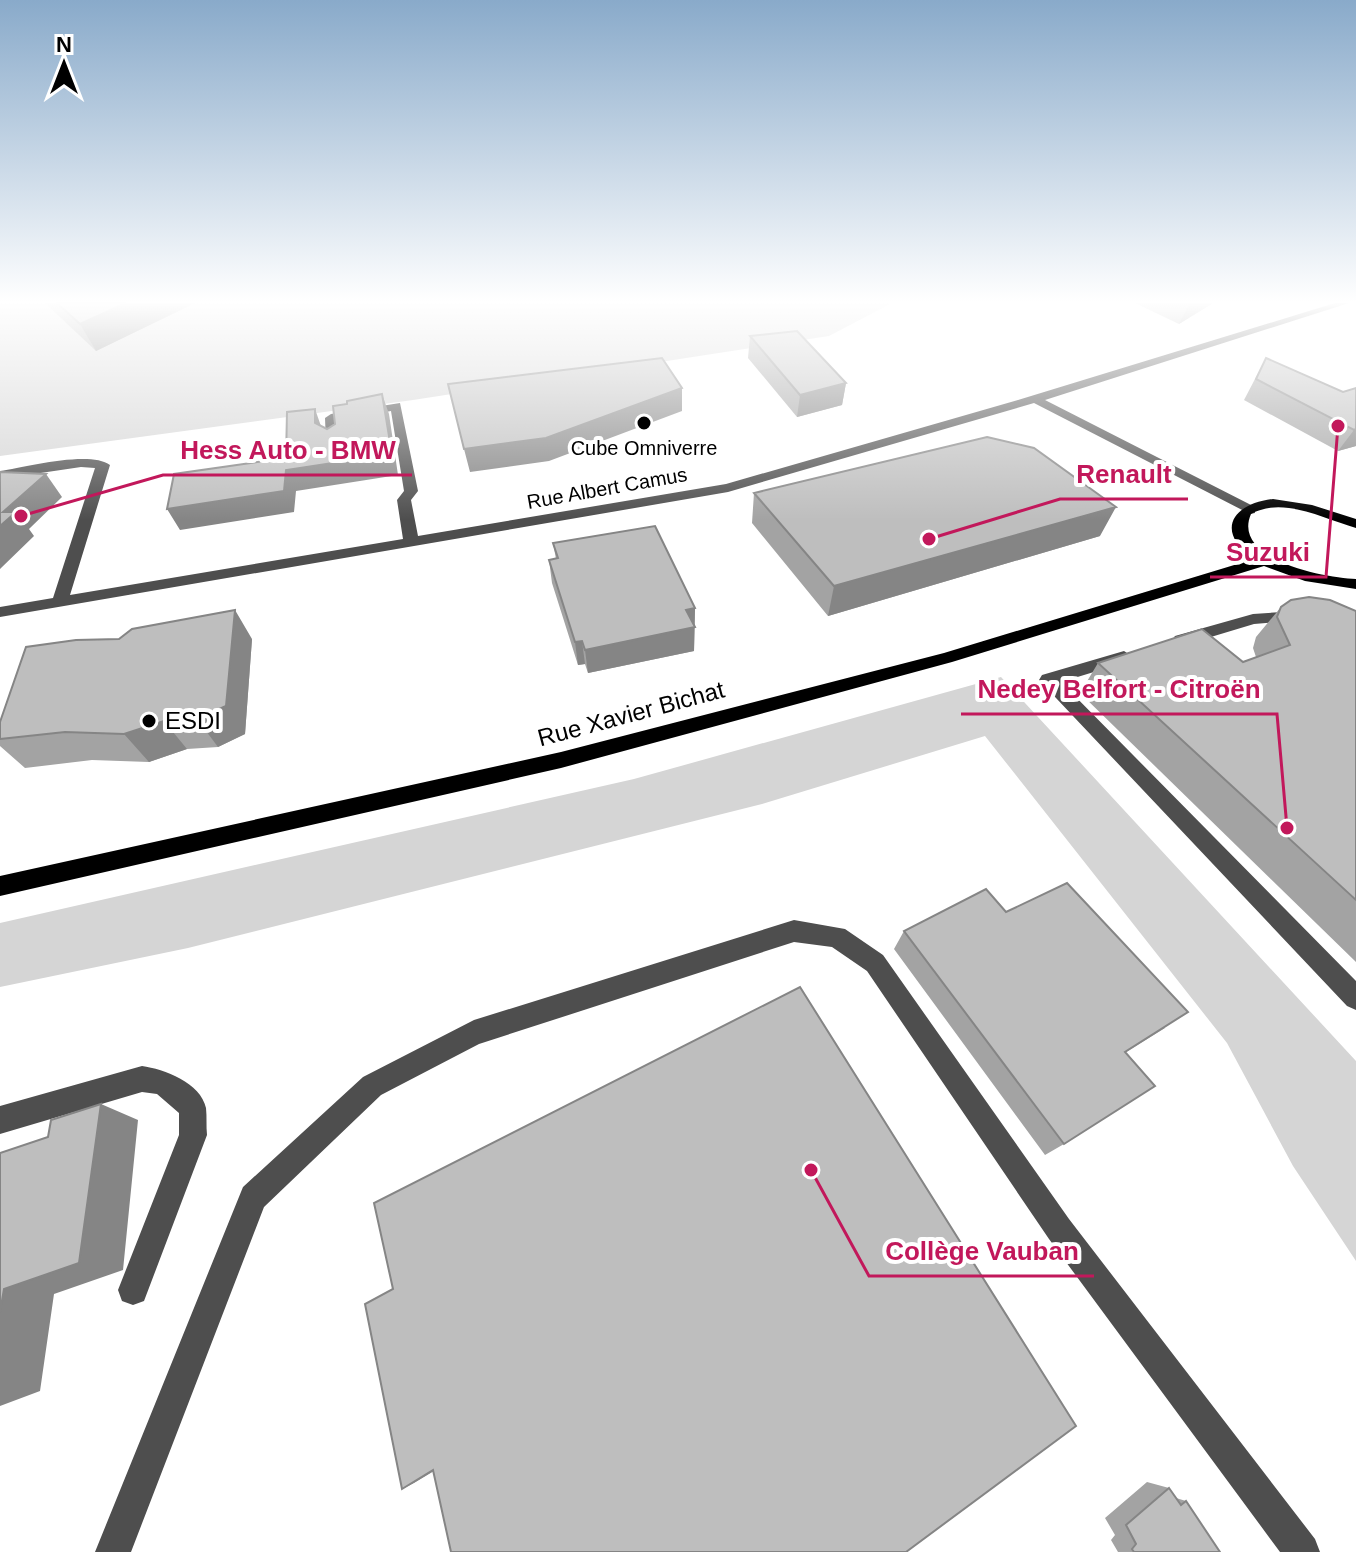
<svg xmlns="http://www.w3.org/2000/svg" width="1356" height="1552" font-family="Arial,sans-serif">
<rect width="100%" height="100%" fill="#fff"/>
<path fill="#d5d5d5" d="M0,303H892L829,336L413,400L0,456Z
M1001,677L1356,1061V1261L1293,1166L1227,1043L985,736L762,804L188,948L0,987V923L634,779Z"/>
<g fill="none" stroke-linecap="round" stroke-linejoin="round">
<path fill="#4e4e4e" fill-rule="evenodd" d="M1335,303H1349L1045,400L1255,507V513L1250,514L1034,403L728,492L0,617V607L53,598L95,468L81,467L0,479V471C26,467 90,450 110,465L70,595L403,539L397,500L404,491L391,411L337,421L340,443L333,447L326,443L325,418L331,414L400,403L418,491L411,500L418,536L726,484L1018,400Z
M1298,611L1304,612L1306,616L1304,620L1254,624L1181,646L1172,640L1175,636L1253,614Z
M1124,651L1133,657L1130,661L1061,682L1356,981V1010L1347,1006L1039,680L1042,675Z
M794,920L845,929L883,955L1069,1219L1315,1539L1320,1552H1280L1049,1239L867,971L832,947L794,942L479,1044L381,1095L264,1207L131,1552H95L243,1187L363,1077L474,1020Z
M142,1066C164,1069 201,1083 206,1108C207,1117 206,1126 207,1135L144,1301L133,1305L122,1301L118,1290L179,1135V1113L157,1094L142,1092L0,1134V1106Z"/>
<path fill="#000" fill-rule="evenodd" d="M1273,499L1312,505L1356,519V528C1324,519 1283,496 1251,514C1231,560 1325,578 1356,579V589L1305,581L1264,566L952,662L561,768L0,896V876L561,752L944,653L1254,559C1215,532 1231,504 1273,499Z"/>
</g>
<path fill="#a3a3a3" d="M45,303H195L96,351Z
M1135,303H1213L1179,324Z
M750,336L846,383L842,405L797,417L748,358Z
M1266,358L1343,392L1356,388V446L1338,451L1244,400Z
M754,493L1100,536L828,616L752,523Z
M553,543L695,608L694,651L588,673L585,664L578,665L552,583L549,560L556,559Z
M1281,607L1356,611V962L1080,693L1098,663L1243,662L1256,657L1253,648L1256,637Z
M252,639L245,734L218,747L187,749L149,762L92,760L25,768L0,746V722Z
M1006,912L1165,1028L1126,1052L1064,1144L1045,1155L894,949L904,931Z
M1147,1482L1169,1488L1176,1498L1186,1501L1220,1552H1118L1111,1540L1115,1535L1105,1518Z"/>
<path fill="#858585" d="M126,303H195L96,351L80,324Z
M1190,303H1213L1179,324L1189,304Z
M846,383L842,405L797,417L800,395Z
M682,388V411L549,461L470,472L464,449Z
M382,394L389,414L398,475L296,491L294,512L180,530L167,509L286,470Z
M315,409L322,429L315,423Z
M1356,429V446L1338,451L1354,430Z
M46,474L62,497L29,529L34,536L0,569V526L3,512Z
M1116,507L1100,536L828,616L834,586Z
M695,608L694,651L588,673L585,650L686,610Z
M235,610L252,639L245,734L218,747L197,719Z
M582,641L585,664L578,665L575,642Z
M164,721L187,749L149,762L124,734Z
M101,1104L138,1120L123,1270L54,1294L40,1391L0,1406V1312L4,1289Z
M444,1465L414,1483L402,1489L433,1470Z"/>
<path fill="#bebebe" stroke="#858585" stroke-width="2" d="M57,303H126L80,324Z
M797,331L846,383L800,395L750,336Z
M662,358L682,388L546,438L464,449L448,384Z
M1266,358L1343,392L1356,388V429L1354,430L1256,379Z
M382,394L392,454L286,470L284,491L167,509L174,474L286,458L287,412L315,409V423L327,429L335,424L333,406L347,404V401Z
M987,437L1034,448L1116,507L834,586L754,493Z
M0,472L46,474L3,512H16L0,526Z
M655,526L695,608L686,610L695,627L585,650L582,641L575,642L549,560L558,558L553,543Z
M1309,597L1330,600L1356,611V900L1098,663L1202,629L1243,662L1290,645L1277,617L1281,607L1291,600Z
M235,610L226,706L197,719L164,721L124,734L65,732L0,739V722L26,647L76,640L119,639L132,629Z
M1067,883L1188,1012L1125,1052L1155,1086L1064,1144L904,931L986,889L1006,912Z
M800,987L1076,1426L906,1552H451L433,1470L402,1489L365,1304L393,1289L374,1203Z
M101,1104L79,1263L4,1289L0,1312V1153L48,1137L51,1120Z
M1169,1488L1181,1505L1186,1501L1220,1552H1134L1132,1549L1136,1544L1126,1525Z"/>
<linearGradient id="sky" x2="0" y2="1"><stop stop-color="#89aaca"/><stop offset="0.58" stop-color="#fff"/><stop offset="1" stop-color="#fff" stop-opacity="0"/></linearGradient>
<rect width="1356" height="520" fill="url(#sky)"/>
<g fill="#000" stroke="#fff" stroke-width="3">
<circle cx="644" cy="423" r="8"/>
<circle cx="149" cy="721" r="8"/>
</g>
<g text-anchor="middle" stroke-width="8" stroke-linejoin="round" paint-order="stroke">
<g font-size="20" fill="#000" stroke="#fff">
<text x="644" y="455">Cube Omniverre</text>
</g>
<g font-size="20" fill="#000" stroke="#fff">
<text transform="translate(607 488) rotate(-10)" y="7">Rue Albert Camus</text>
</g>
<g font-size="24" fill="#000" stroke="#fff">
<text transform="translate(631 714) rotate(-15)" y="8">Rue Xavier Bichat</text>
</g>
<g font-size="24" fill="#000" stroke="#fff" text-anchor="start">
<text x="165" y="729">ESDI</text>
</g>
</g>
<path fill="none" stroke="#c2185b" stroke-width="3" d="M21 516L163 475H412M929 539L1060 499H1188M1338 426L1326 577H1210M1287 828L1277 714H961M811 1170L869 1276H1094"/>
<g fill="#c2185b" stroke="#fff" stroke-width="3">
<circle cx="21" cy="516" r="8"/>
<circle cx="929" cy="539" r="8"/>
<circle cx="1338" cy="426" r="8"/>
<circle cx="1287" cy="828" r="8"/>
<circle cx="811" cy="1170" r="8"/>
</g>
<g font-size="26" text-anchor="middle" font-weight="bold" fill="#c2185b" stroke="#fff" stroke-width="8" stroke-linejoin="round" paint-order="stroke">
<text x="288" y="459">Hess Auto - BMW</text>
<text x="1124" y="483">Renault</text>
<text x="1268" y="561">Suzuki</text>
<text x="1119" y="698">Nedey Belfort - Citroën</text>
<text x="982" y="1260">Collège Vauban</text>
</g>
<g transform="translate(64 64)" stroke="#ffffff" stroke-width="6" paint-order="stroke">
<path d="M0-6L14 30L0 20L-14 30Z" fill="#000000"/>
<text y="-12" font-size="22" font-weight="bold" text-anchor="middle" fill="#000000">N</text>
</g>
</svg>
